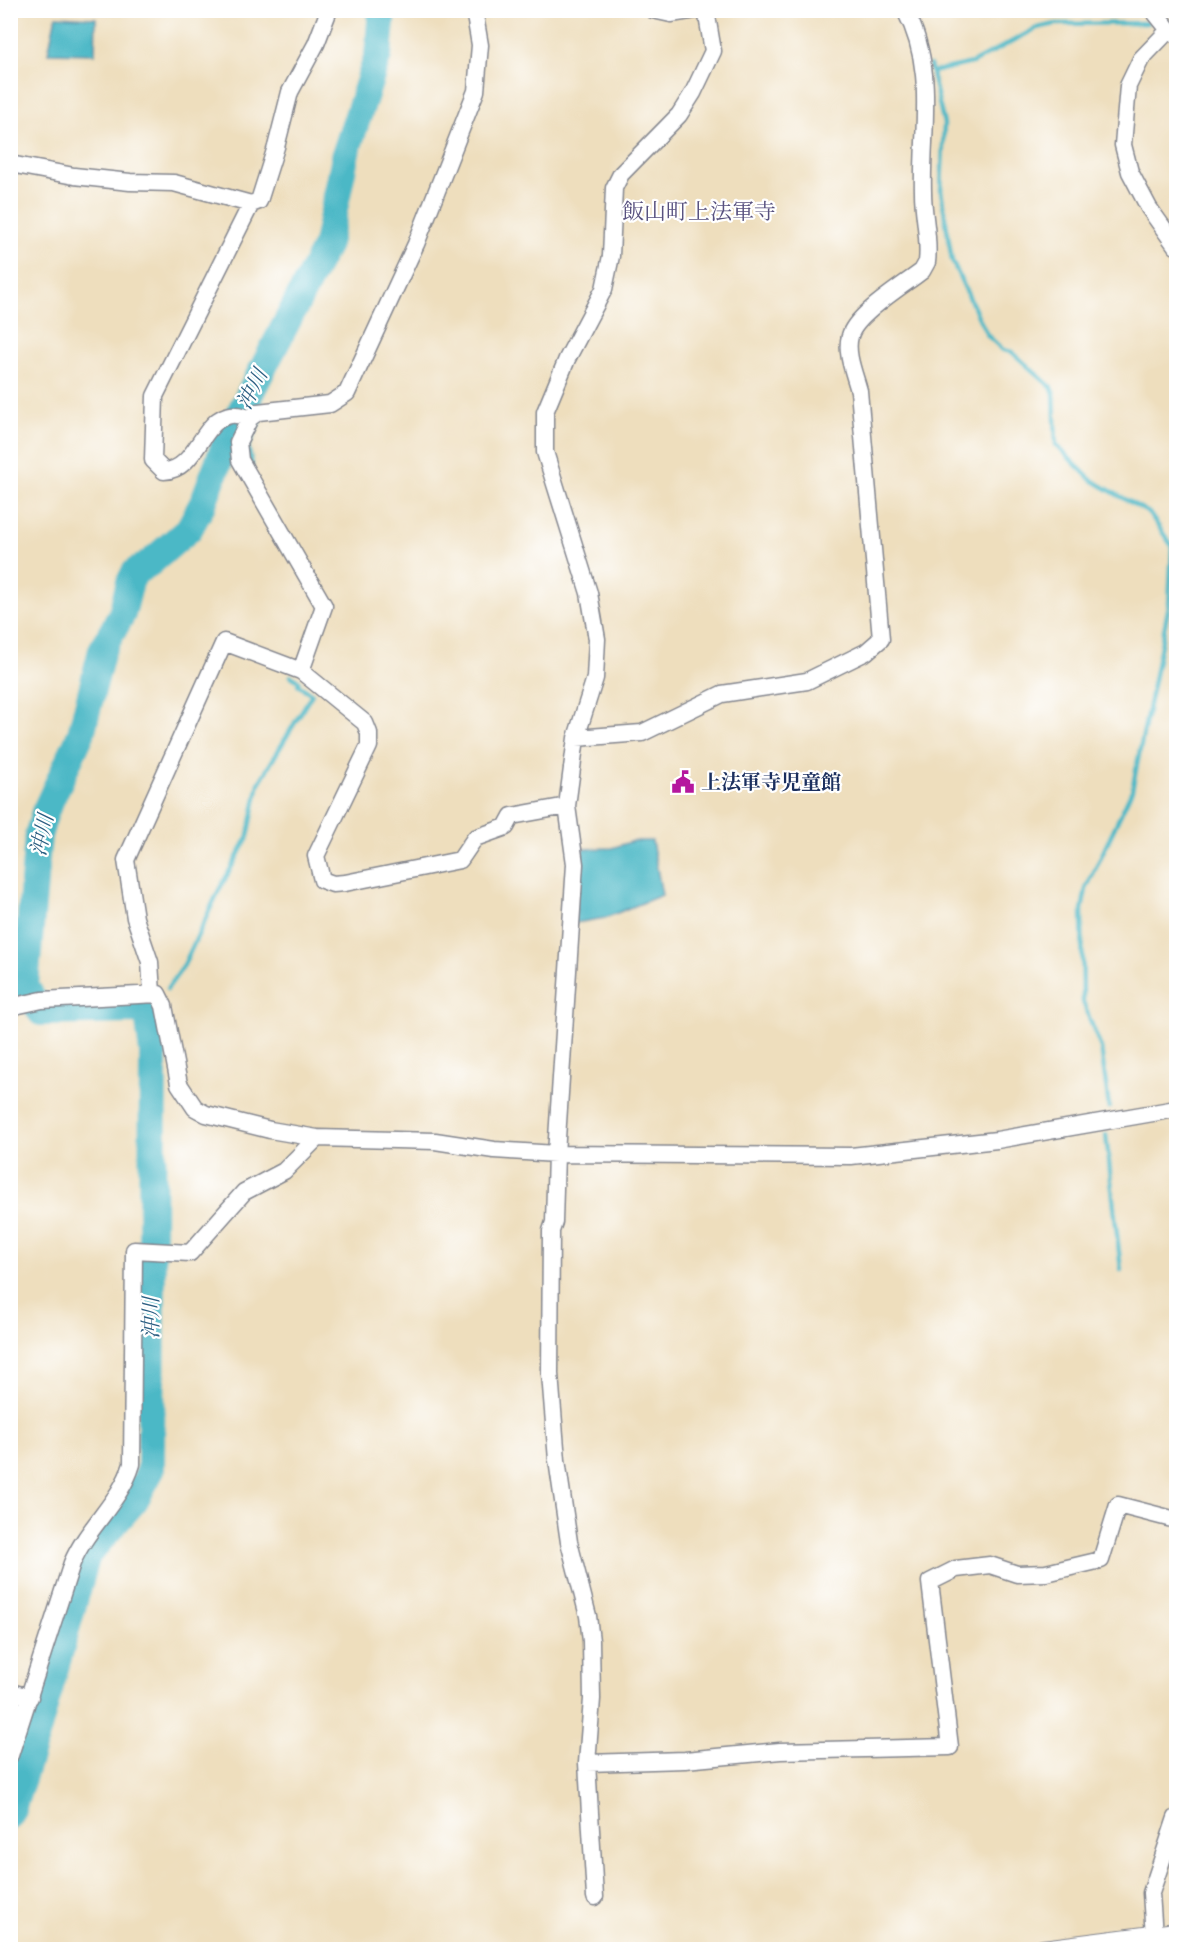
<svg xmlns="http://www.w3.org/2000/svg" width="1187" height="1960" font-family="'IM FELL Double Pica','Noto Serif JP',serif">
<rect width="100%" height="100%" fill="#fff"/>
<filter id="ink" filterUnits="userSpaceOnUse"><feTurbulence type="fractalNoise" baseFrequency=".0167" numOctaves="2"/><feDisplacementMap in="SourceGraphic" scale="12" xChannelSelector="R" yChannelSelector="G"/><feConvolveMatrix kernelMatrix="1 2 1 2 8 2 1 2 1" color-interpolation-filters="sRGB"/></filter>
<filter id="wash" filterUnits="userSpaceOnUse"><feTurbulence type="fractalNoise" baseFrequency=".008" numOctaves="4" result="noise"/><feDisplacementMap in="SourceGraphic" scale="24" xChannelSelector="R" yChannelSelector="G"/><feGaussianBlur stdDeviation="1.35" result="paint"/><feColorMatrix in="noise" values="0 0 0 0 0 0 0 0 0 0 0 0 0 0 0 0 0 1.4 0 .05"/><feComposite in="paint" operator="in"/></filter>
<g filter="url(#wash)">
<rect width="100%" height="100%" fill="#eedebd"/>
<path fill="#4bb8c6" stroke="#337492" stroke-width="1.5" d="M56,16L96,18L95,54L48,53Z
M633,841H652L662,895L605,918L575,923L578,872L583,849L612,848Z"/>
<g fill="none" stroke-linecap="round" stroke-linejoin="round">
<path stroke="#4bb8c6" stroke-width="4.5" d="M930,65L944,124L941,190L952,261L987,335L1003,350L1012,352L1051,387L1054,393L1056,445L1090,479L1149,513L1172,546L1169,605L1132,790L1086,889L1082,910L1083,1002L1101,1048L1109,1107
M932,72L972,63L1037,28L1056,24L1147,23
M244,405L262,404
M252,465L248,447L261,417
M167,989L183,967L219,890L248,837L259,783L312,694L298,685L299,681L291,676
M148,1014L153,1008
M1106,1135L1121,1270"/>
<path stroke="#4bb8c6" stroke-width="28" d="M10,1815L37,1732L87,1555L135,1500L151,1470L153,1053L148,1014L138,1010L41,1012L25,986L38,836L45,812L81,734L102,650L122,614L130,582L135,572L150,563L189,529L203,503L229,434L327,244L346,152L378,55L382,10"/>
</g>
</g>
<g filter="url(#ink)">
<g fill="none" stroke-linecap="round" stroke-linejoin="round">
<g stroke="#84868e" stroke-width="19">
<path id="minor" d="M653,10L671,14L696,10
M1153,10L1169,30L1176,34
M1169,30L1141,59L1128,86L1123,145L1130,172L1149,208L1176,246
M10,164L74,176L130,182L174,183L251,204L259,201L276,147L290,92L316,44L329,10
M251,204L155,396L153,460L164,471C197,470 202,418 231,415C237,414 245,417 250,418L258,412L330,404L347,393L416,244L476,91L480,45L474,10
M250,418L238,442L240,460L324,606L301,671
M576,738L642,733L722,694L807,681L866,652L881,639L859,391C855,375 845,353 850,336C855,315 904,285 922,271L927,262C930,239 923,216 923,192C921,129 937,70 905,10
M152,993L150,962L135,918L126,860L224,642L301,671L365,723L369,733V746L316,856L322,880L333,884L345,883L460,860L475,838L506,827L512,816L567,806
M10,1007L42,1000L158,994L164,1006L179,1084L195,1108L206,1114L270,1130L317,1138L435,1141L494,1150L556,1154L851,1156L997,1140L1176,1109
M10,1692L30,1697
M10,1755L72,1563C87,1527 121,1501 132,1464L134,1250L190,1253L244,1192L284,1171L317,1138
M587,1763L685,1760L780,1751L950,1747L930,1582L956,1569L990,1565L1017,1574L1046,1573L1101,1560L1118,1505L1176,1520
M595,1897L587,1763L592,1699L591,1641L588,1616L569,1542L557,1460L550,1374L551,1231L554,1222L556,1154L575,864L567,806L576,738L595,678L597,639L589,593L545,452V412L567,359L604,289L611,256L614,188L621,174L679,115L693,93L713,51L706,10
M1158,1950L1154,1936L1151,1893L1176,1818"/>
</g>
<g stroke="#84868e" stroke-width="22">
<path id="tertiary" d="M1043,1950L1176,1933"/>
</g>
<use href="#minor" stroke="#fff" stroke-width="16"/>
<use href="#tertiary" stroke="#fff" stroke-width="20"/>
</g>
</g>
<defs>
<g id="civic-bare" transform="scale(1.8)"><path d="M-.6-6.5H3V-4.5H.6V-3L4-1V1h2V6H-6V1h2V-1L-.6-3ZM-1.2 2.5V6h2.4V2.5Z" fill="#b5179e" stroke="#fff" stroke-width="2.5" paint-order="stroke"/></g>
</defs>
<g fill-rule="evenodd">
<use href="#civic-bare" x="683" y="782"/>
</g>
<g text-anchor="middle" stroke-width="4.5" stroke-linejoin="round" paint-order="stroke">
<g font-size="20" font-weight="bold" fill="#1b2f5e" stroke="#fff" text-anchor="start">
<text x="701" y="789">上法軍寺児童館</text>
</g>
<g font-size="21" font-style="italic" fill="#2c5f82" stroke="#fff">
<text transform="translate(252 389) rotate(-63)" y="7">沖川</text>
<text transform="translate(42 835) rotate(-78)" y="7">沖川</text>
<text transform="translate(151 1318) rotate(-90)" y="7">沖川</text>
</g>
<g font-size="22" fill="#58517f" stroke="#fff">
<text x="699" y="219">飯山町上法軍寺</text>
</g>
</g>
<rect width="1187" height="1960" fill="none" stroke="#fff" stroke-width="36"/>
</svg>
